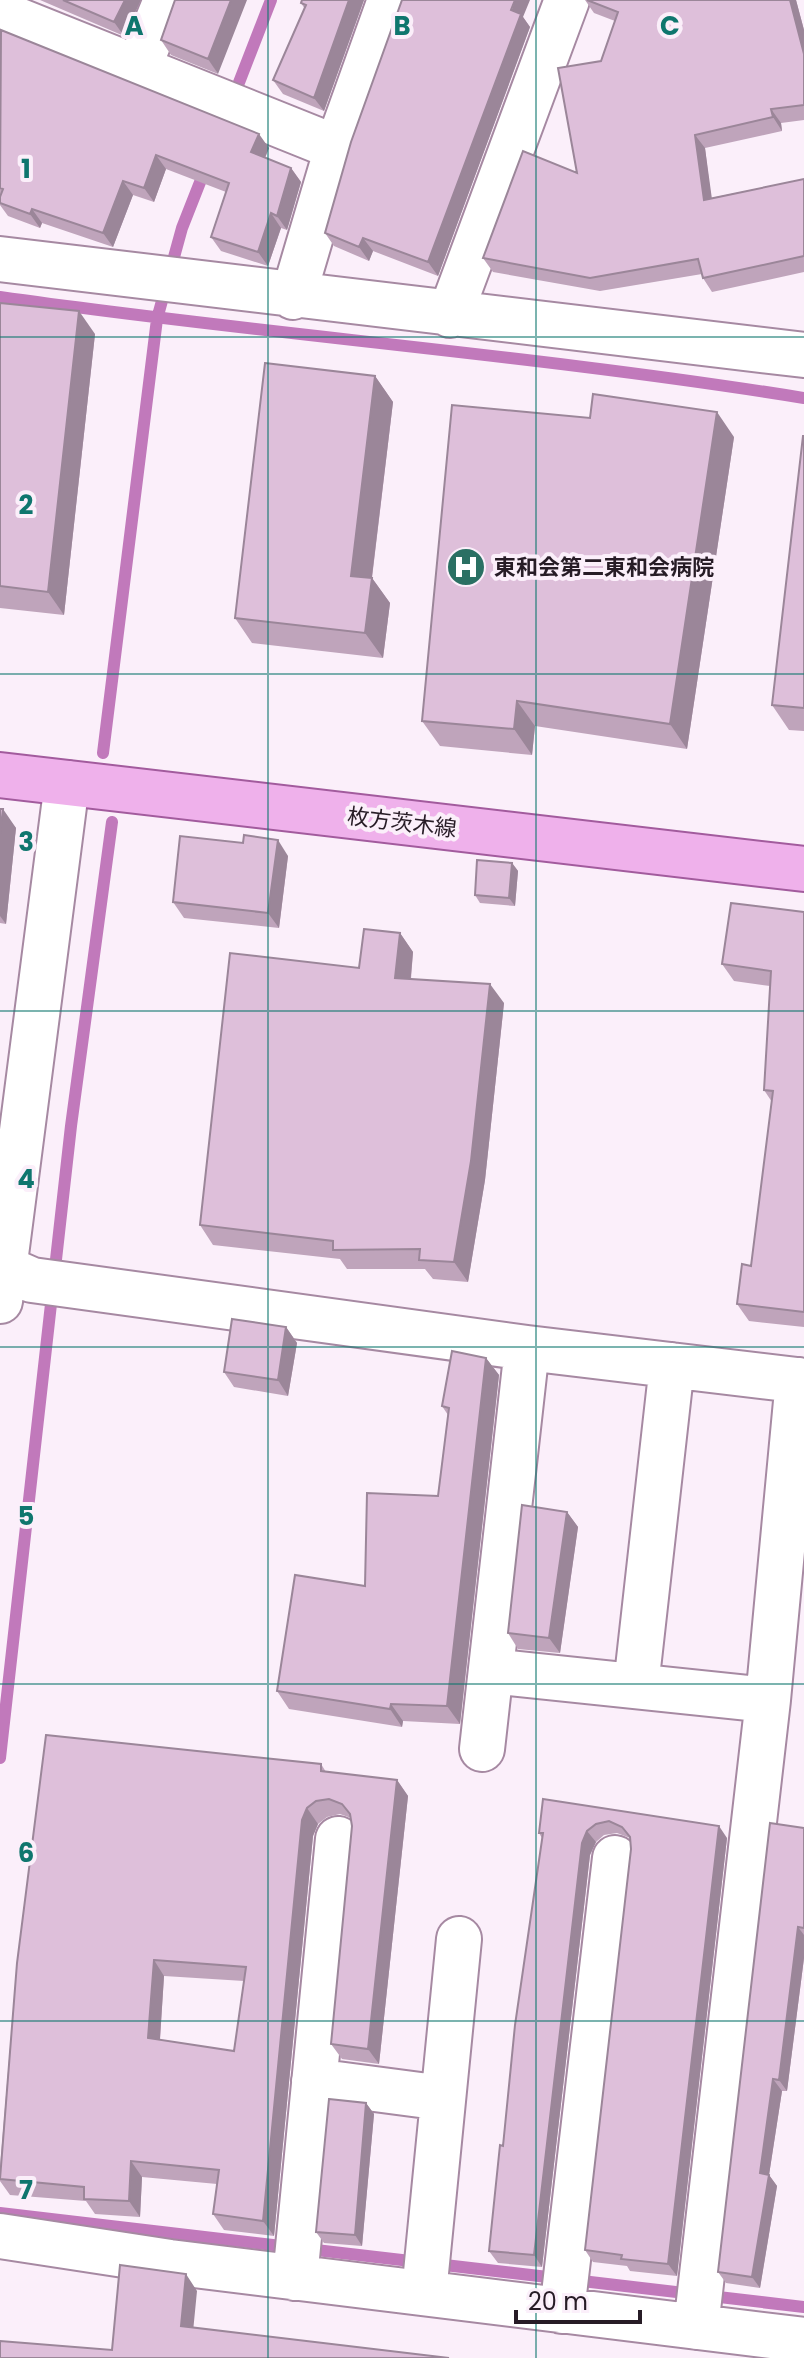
<svg xmlns="http://www.w3.org/2000/svg" width="804" height="2358" font-family="Poppins,'Noto Sans JP',sans-serif">
<rect width="100%" height="100%" fill="#fbeffa"/>
<g fill="none" stroke-linecap="round" stroke-linejoin="round">
<path stroke="#c179bb" stroke-width="12" d="M233,98L271,0
M0,297C267,335 538,355 804,398
M103,753L157,319L182,228L206,167
M0,1758L71,1126L112,822
M0,2213L804,2307"/>
<g stroke="#a689a2" stroke-width="48">
<path id="minor" d="M0,13L337,148L293,297
M138,69L166,0
M337,148L390,0
M0,259L804,355
M450,315L567,0
M0,1266L32,1280L527,1348L804,1381
M0,1301L67,783
M491,1671L768,1700
M636,1686L672,1365
M482,1749L527,1348
M314,2081L443,2098
M0,2236L170,2262L804,2340
M295,2278L338,1839
M424,2293L459,1939
M562,2311L615,1858
M696,2327L768,1700L798,1380"/>
</g>
<g stroke="#a25b9d" stroke-width="48">
<path id="major" d="M0,775L804,869"/>
</g>
<use href="#minor" stroke="#fff" stroke-width="44"/>
<use href="#major" stroke="#efb1eb" stroke-width="44"/>
</g>
<path fill="#bfa4bb" fill-rule="evenodd" d="M40,0H141L124,36Z
M175,0L218,74L171,55L161,40Z
M364,0L324,111L283,94L273,80L305,9L301,3Z
M585,0H796L804,30V120L781,123L782,131L705,148L711,198L804,179V272L712,292L703,278L702,274L600,291L493,272L483,258L577,173L601,61L615,21L594,13Z
M523,17L530,27L438,276L373,251L369,261L334,246L325,233Z
M0,32L269,148L265,158L291,168L301,182L287,230L281,228L268,266L221,251L211,237L226,192L166,169L154,202L133,195L113,247L42,223L40,228L8,216L0,205Z
M0,303L95,334L64,615L0,608Z
M375,376L393,402L372,578L390,603L383,658L252,643L235,618Z
M804,436V731L789,730L772,705Z
M734,437L687,749L535,726L532,755L440,746L422,721Z
M0,809L16,828L6,924L0,923Z
M243,843L288,856L279,928L184,918L173,902Z
M512,863L518,871L515,906L480,903L475,895Z
M804,912V1327L749,1321L737,1304L751,1266L772,1102L764,1090L770,986L734,981L722,964Z
M400,933L413,952L411,979L504,1003L485,1180L468,1282L433,1279L425,1269H347L340,1259L213,1245L200,1225L359,968Z
M286,1327L297,1343L288,1396L234,1387L224,1372Z
M486,1358L499,1375L460,1724L403,1721L402,1727L289,1709L277,1691L438,1496L448,1415L442,1406Z
M567,1512L578,1527L560,1653L518,1649L508,1633Z
M321,1764L326,1772L397,1780L408,1796L379,2064L342,2059L331,2044L352,1826L351,1818L340,1814L327,1817L318,1824L313,1836L274,2236L224,2230L213,2214L217,2184L142,2177L140,2217L95,2214L86,2201L10,2195L0,2181V2167L17,1963ZM164,1976L244,1981L234,2051L160,2040Z
M543,1799L727,1838L677,2276L630,2271L627,2266L593,2262L585,2250L631,1849L630,1838L617,1833L604,1835L596,1842L590,1855L542,2267L498,2263L489,2251L542,1838L539,1833Z
M804,1828V1958L787,2091H782L769,2175L777,2186L760,2288L726,2283L718,2272Z
M366,2103L374,2114L362,2246L324,2243L316,2232Z"/>
<path fill="#9b8699" d="M125,0H141L124,36L114,22Z
M231,0H247L218,74L208,59Z
M349,0H364L324,111L314,98Z
M515,0H530L523,17L530,27L438,276L428,262Z
M790,0H796L804,30V54Z
M771,109L781,123L782,131L773,117Z
M259,134L269,148L261,167L251,152Z
M695,135L705,148L714,214L704,200Z
M156,155L166,169L154,202L144,188Z
M291,168L301,182L287,230L277,216Z
M123,181L133,195L113,247L103,233Z
M32,209L42,223L40,228L30,214Z
M271,213L281,228L268,266L258,252Z
M363,238L373,251L369,261L359,247Z
M79,311L95,334L64,615L48,592Z
M375,376L393,402L369,601L351,576Z
M717,412L734,437L687,749L670,724Z
M372,578L390,603L383,658L365,633Z
M517,701L535,726L532,755L514,729Z
M3,809L16,828L6,924L0,916V834Z
M278,840L288,856L279,928L268,913Z
M512,863L518,871L515,906L509,898Z
M400,933L413,952L409,997L395,978Z
M490,984L504,1003L485,1180L468,1282L454,1262Z
M286,1327L297,1343L288,1396L278,1380Z
M486,1358L499,1375L460,1724L447,1706Z
M567,1512L578,1527L560,1653L549,1638Z
M391,1704L403,1721L402,1727L390,1709Z
M397,1780L408,1796L379,2064L368,2049Z
M307,1808L318,1824L313,1836L274,2236L263,2221L302,1820Z
M719,1826L727,1838L677,2276L668,2264Z
M587,1831L596,1842L590,1855L542,2267L534,2255L582,1843Z
M798,1927L804,1935V1958L787,2091L779,2080Z
M154,1960L164,1976L159,2053L148,2038Z
M773,2079L782,2091L769,2175L777,2186L760,2288L752,2277L760,2173Z
M366,2103L374,2114L362,2246L355,2235Z
M131,2161L142,2177L140,2217L129,2201Z
M186,2274L197,2291L192,2342L181,2326Z"/>
<path fill="#debfda" stroke="#9b8699" stroke-width="2" fill-rule="evenodd" d="M63,0H125L114,22Z
M175,0H231L208,59L161,40Z
M302,0H349L314,98L273,80L306,5L301,3Z
M402,0H515L511,10L521,14L428,262L363,238L359,247L325,233L351,142Z
M587,0H790L804,54V105L771,109L773,117L695,135L704,200L804,179V256L703,278L698,259L590,278L483,258L523,151L577,173L558,68L601,61L618,12Z
M1,30L259,134L251,152L291,168L277,216L271,213L258,252L211,237L229,183L156,155L144,188L123,181L103,233L32,209L30,214L0,203V197L3,189L0,188Z
M0,303L79,311L48,592L0,586Z
M265,363L375,376L351,576L372,578L365,633L235,618Z
M593,394L717,412L670,724L517,701L514,729L422,721L452,405L590,418Z
M803,436H804V708L772,705Z
M0,809H3L0,834Z
M244,835L278,840L268,913L173,902L180,836L243,843Z
M477,860L512,863L509,898L475,895Z
M731,903L804,912V1312L737,1304L742,1264L751,1266L773,1091L764,1090L771,971L722,964Z
M364,929L400,933L395,978L490,984L471,1161L454,1262L419,1260L420,1249L333,1250V1241L200,1225L230,953L359,968Z
M232,1319L286,1327L278,1380L224,1372Z
M452,1351L486,1358L447,1706L391,1704L390,1709L277,1691L295,1575L365,1586L367,1493L438,1496L449,1408L442,1406Z
M522,1505L567,1512L549,1638L508,1633Z
M46,1735L321,1764V1771L397,1780L368,2049L331,2044L352,1826L350,1814L342,1804L329,1799L316,1801L307,1808L302,1820L263,2221L213,2214L219,2170L131,2161L129,2201L84,2199V2187L0,2179L17,1963ZM154,1960L246,1967L234,2051L148,2038Z
M543,1799L719,1826L668,2264L621,2259L622,2255L585,2250L631,1849L630,1837L622,1827L609,1821L596,1824L587,1831L582,1843L534,2255L489,2251L500,2145L503,2146L515,2025L543,1833H539Z
M770,1823L804,1828V1928L798,1927L779,2080L773,2079L760,2173L769,2175L752,2277L718,2272Z
M329,2099L366,2103L355,2235L316,2232Z
M120,2265L186,2274L181,2326L449,2358H0V2341L112,2350Z"/>
<path fill="none" stroke="#0f766e" stroke-width="2" stroke-opacity="0.55" d="M268,0V2358M536,0V2358M0,337H804M0,674H804M0,1011H804M0,1347H804M0,1684H804M0,2021H804"/>
<defs>
<g id="hospital-disc" transform="scale(2)"><circle r="9.5" fill="#2a7063" stroke="#fbeffa"/><path d="M-5-5h3v3.5h4V-5h3V5h-3V1.5h-4V5h-3Z" fill="#fff"/></g>
</defs>
<g fill-rule="evenodd">
<use href="#hospital-disc" x="466" y="567"/>
</g>
<g text-anchor="middle" stroke-width="8" stroke-linejoin="round" paint-order="stroke">
<g font-size="22" font-weight="bold" fill="#271c26" stroke="#fbeffa" text-anchor="start">
<text x="494" y="575">東和会第二東和会病院</text>
</g>
<g font-size="22" fill="#271c26" stroke="#fbeffa">
<text transform="translate(402 822) rotate(7)" y="8">枚方茨木線</text>
</g>
</g>
<g font-size="26" text-anchor="middle" font-weight="bold" fill="#0f766e" stroke="#fbeffa" stroke-width="8" stroke-linejoin="round" paint-order="stroke">
<text x="134" y="35">A</text>
<text x="402" y="35">B</text>
<text x="670" y="35">C</text>
<text x="26" y="178">1</text>
<text x="26" y="514">2</text>
<text x="26" y="851">3</text>
<text x="26" y="1188">4</text>
<text x="26" y="1525">5</text>
<text x="26" y="1862">6</text>
<text x="26" y="2199">7</text>
</g>
<path d="M516 2310v12h124v-12" fill="none" stroke="#271c26" stroke-width="4"/>
<text x="528" y="2310" font-size="24" fill="#271c26" stroke="#fbeffa" stroke-width="6" paint-order="stroke">20 m</text>
</svg>
